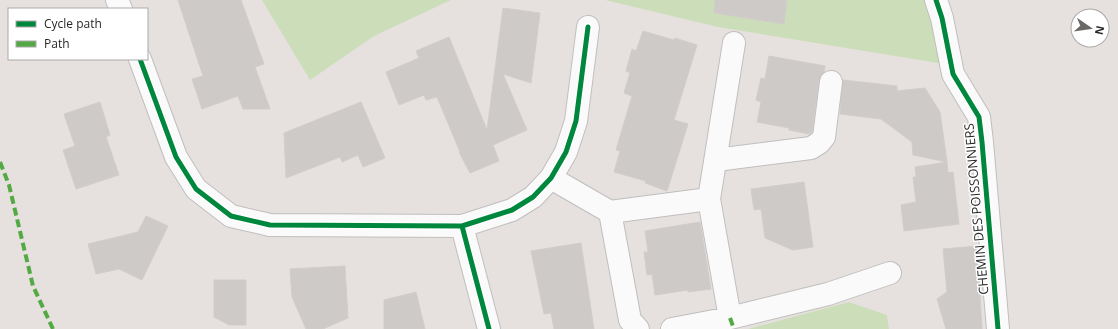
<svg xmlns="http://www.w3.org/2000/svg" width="1118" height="329" font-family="'Open Sans',sans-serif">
<rect width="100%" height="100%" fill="#e6e1de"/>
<path fill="#ccdeb9" d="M262,0H451L374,36L310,80Z
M605,0H928L944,64L718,27Z
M849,302L887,315L889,329H748Z"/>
<path fill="#cdcac7" stroke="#d1cdca" d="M178,0H241L264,64L255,67L270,109H243L238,96L202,109L192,79L203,76Z
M715,0H787L784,24L714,13Z
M503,8L540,13L531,83L503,74L527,130L493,145L499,161L470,173L459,152H460L437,97L426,100L424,95L399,105L386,72L419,58L416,51L449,37L487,130Z
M643,31L674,40L675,38L697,45L674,120L688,124L667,191L645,183L646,181L614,172L620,151L616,150L632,96L624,93L630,73L626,71L632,49L636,51Z
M769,56L825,66L824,72L821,75L819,80L812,132L809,134L789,130V128L757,122L761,102L756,100L761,78L765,79Z
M843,80L897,86V91L925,88L940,112L947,162L913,155L912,142L881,119L840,114Z
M100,102L110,135L106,137L119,175L76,189L63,150L75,146L64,114Z
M361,102L385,158L363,167L358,155L342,162L340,157L286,178L284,133Z
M947,162L948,173L953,172L959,224L904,231L901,205L916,202L913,177H916L915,167Z
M804,182L813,247L793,250L765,238L761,209L754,210L751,189Z
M146,216L168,226L142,280L119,269L96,274L88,244L138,232Z
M700,222L711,289L688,292V290L655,295L652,274L647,275L644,252H648L645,231Z
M581,243L594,329H554L551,313L544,314L531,251Z
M977,246L982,329H946L937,299L947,292L943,249Z
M345,266L348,318L323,329H306L292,297L290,269Z
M214,280H246V325H229L214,317Z
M416,292L425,329H384V300Z"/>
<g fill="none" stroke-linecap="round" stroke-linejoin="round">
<g stroke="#c0bebf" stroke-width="24">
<path id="street" d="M117,0L121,9
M936,0L942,18L953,74L979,117L982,142L998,329
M140,59L176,157L196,189L231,216L270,225L462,226L512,210L533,197L551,178L566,152L576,121L588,27
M716,160L811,148L819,143L824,137L831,82
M551,178L610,212L709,199L734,43
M709,199L730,318L828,294L890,273
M610,212L630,320L638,329
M462,226L489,329
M672,329L730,318"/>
</g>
<use href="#street" stroke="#fbfafa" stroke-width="22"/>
<path stroke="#53aa44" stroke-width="4" stroke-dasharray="8 4" stroke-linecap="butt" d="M0,162L9,185L33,286L53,329
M730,318L734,329"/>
<g stroke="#fff" stroke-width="8">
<path id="cycleway" d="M936,0L942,18L953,74L979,117L982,142L998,329
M140,59L176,157L196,189L231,216L270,225L462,226L512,210L533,197L551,178L566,152L576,121L588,27
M462,226L489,329"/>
</g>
<use href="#cycleway" stroke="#00873e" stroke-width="5"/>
</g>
<g text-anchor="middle" stroke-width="3" stroke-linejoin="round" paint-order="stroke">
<g font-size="13" fill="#272727" stroke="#fff">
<text transform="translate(976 209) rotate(-95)" y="5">CHEMIN DES POISSONNIERS</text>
</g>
</g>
<rect x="8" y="8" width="140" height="52" fill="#ffffff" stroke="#a9a9a9"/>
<rect x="16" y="21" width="20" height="6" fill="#00873e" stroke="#a9a9a9"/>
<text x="44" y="28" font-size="12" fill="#272727">Cycle path</text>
<rect x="16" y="41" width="20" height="6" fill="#53aa44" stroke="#a9a9a9"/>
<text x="44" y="48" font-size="12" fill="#272727">Path</text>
<g transform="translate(1090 28) rotate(103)"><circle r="19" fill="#ffffff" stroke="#a9a9a9"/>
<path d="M0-3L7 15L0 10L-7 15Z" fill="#6a6867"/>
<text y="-6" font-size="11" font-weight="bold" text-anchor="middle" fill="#272727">N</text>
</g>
</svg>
